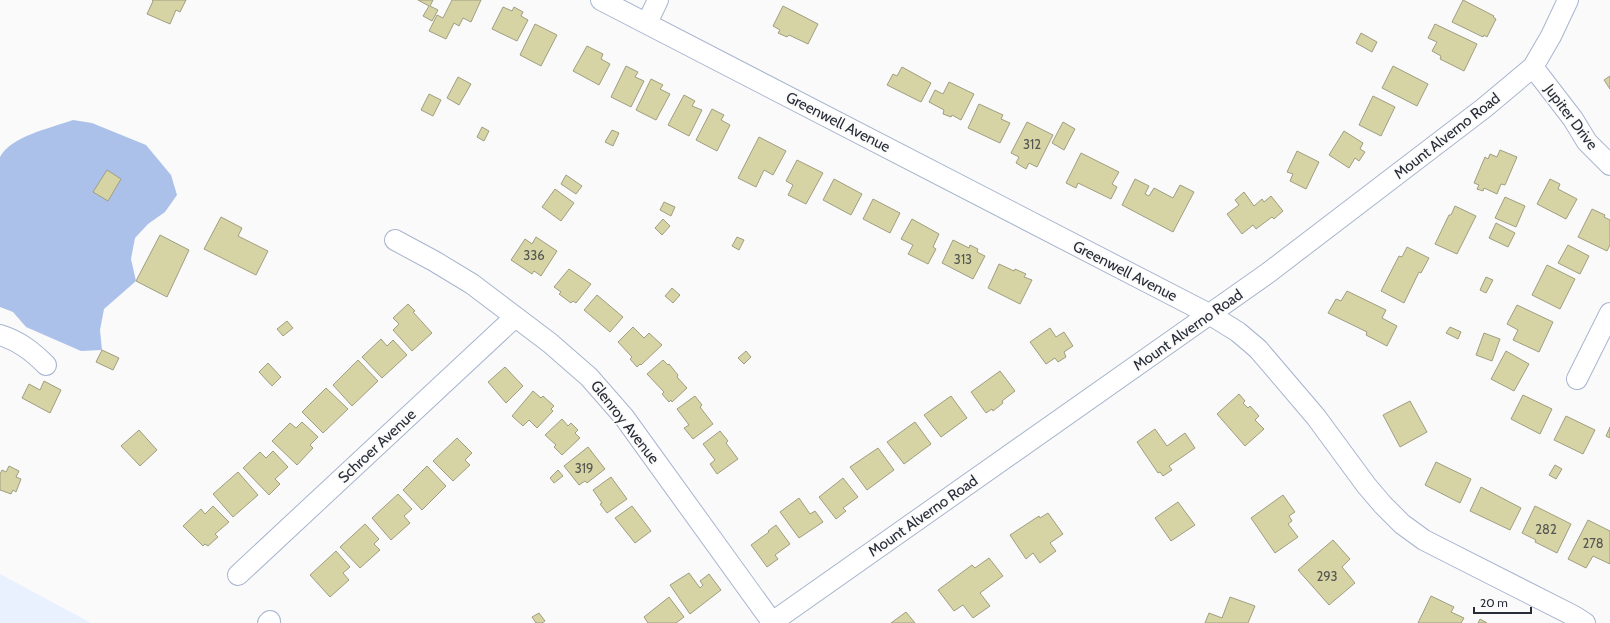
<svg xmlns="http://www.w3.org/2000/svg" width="1610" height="623" font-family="Cabin,sans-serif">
<rect width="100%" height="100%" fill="#fafafa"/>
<path fill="#e9f0fe" d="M0,574L91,623H0Z"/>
<path fill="#acc1ea" d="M73,120L92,123L146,145L171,175L177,195L165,212L148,224L135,238L131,259L136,281L104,309L100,330L102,350L81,351L26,327L13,312L0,307V157C11,136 51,128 73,120Z"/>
<path fill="#d6d3a4" stroke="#a09e81" d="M152,0H186L180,12L176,10L170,24L147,14L153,1Z
M418,0H433L430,6L438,10L432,21L423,16L429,6Z
M452,0H481L471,22L463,18L459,26L454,23L446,39L429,31L437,15L443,18Z
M1463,0L1494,16L1493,17L1496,19L1487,37L1484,35L1483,37L1452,22Z
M783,6L818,24L808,44L789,35L787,37L778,33L780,30L773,26Z
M503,7L512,11L514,7L523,12L521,16L528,20L517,41L492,29Z
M535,24L557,35L541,66L520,55Z
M1435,24L1477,44L1464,71L1440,59L1441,56L1432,51L1437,42L1428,38Z
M1361,33L1377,42L1372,52L1356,43Z
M587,46L603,54L601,59L610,64L599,85L573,71Z
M626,66L638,72L635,77L644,81L631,107L611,97Z
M1393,66L1428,84L1417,106L1382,88Z
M902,67L931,83L921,102L887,85L893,74L897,76Z
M1610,76V89L1604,80Z
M458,77L471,84L459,105L447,98Z
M651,79L663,85L660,89L670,94L656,120L636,110Z
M949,82L974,94L961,120L952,115L951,117L943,114L944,110L929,102L935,90L943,94Z
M429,94L441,100L433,116L421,110Z
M684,95L695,101L692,106L702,110L689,136L668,125Z
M1373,96L1395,107L1381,136L1359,125Z
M979,104L1003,115L1001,119L1010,123L1000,143L968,128Z
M712,109L724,115L721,120L730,125L717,151L696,140Z
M1027,122L1053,135L1037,167L1029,163L1026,169L1016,163L1019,157L1011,153Z
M1063,122L1075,129L1064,150L1052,143Z
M482,127L489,131L484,141L477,137Z
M612,130L619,133L613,146L605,142Z
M1344,131L1363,143L1360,149L1365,152L1359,161L1355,158L1349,168L1329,155Z
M759,137L786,151L773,175L764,170L756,187L738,178Z
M1500,150L1517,157L1505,185L1501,184L1497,194L1484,188L1483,191L1477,189L1479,185L1474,183L1485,157L1488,159L1490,154L1497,157Z
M1297,151L1319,162L1306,189L1290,181L1293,174L1287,172Z
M1081,153L1119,172L1112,184L1117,187L1111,199L1078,183L1076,188L1066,183Z
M797,160L823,173L806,204L788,195L793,185L786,181Z
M107,170L121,179L108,201L93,192Z
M566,175L582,186L576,194L561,184Z
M834,179L862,194L851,215L823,200Z
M1135,179L1149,186L1145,194L1149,196L1154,188L1173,198L1180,185L1194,192L1173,232L1122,205Z
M1550,179L1560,184L1558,189L1577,199L1566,219L1537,204Z
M555,189L574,203L561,221L542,207Z
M1244,192L1254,206L1262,199L1264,202L1271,196L1283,211L1274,219L1272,217L1256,229L1253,225L1242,234L1227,214L1239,205L1235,200Z
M1505,197L1525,206L1516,227L1495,218Z
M873,199L900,213L890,233L863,219Z
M664,202L675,207L671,216L660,210Z
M1455,206L1476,216L1457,254L1435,244L1449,215H1451Z
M1592,209L1605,215L1604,217L1610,220V245L1607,251L1578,237Z
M221,217L242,228L238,236L268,251L256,275L204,249Z
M663,219L670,226L662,235L655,228Z
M912,219L939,234L933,247L936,249L928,264L908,254L913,245L901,239Z
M1496,223L1515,233L1508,247L1489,238Z
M160,235L189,250L167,297L136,281Z
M536,237L557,251L541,276L534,271L532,274L511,260L525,239L532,244Z
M737,237L744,240L739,250L732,246Z
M953,240L969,248L970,245L978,249L977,252L985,256L973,279L942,263Z
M1568,245L1589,256L1580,274L1558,263Z
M1407,247L1429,258L1421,273L1419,272L1404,303L1381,291L1399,256L1402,257Z
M999,264L1014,271L1015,269L1026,274L1024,277L1032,280L1020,304L988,288Z
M1547,265L1575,279L1560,309L1532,295Z
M569,269L591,284L576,303L573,301L571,303L559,294L561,292L554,287Z
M1486,277L1493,280L1486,293L1480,290Z
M672,288L680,295L673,303L665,296Z
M1347,291L1386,310L1382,318L1397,326L1387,346L1366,335L1367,332L1328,313L1336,299L1341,301Z
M597,295L623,317L610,332L584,310Z
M408,304L415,311L413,312L432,333L412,351L393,330L399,324L393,318Z
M1517,305L1553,322L1539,352L1513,340L1518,330L1507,324Z
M287,321L293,328L283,336L277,329Z
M633,327L644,338L649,333L662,345L641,365L640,364L637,367L630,359L632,357L618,342Z
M1450,327L1461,332L1458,339L1446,333Z
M1050,328L1056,337L1064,332L1073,346L1064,352L1066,357L1058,362L1055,358L1046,364L1030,342Z
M1484,333L1500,339L1492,361L1476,355Z
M381,339L387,346L393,340L407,355L382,378L362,357Z
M102,350L119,358L113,370L96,362Z
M746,351L751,357L744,364L738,358Z
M1506,351L1529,364L1514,391L1491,379Z
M358,360L378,381L352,406L333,385Z
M663,360L668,365L669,364L678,375L677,377L687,388L672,402L671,400L669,402L662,394L664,392L647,374Z
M268,363L281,377L272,386L259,372Z
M505,367L523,386L506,403L488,382Z
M1000,371L1015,391L1002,401L1003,403L993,411L992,409L986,413L971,392Z
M44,381L61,390L50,413L22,398L29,384L40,390Z
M326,388L348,409L323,433L302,412Z
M533,391L541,398L543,396L554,406L551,409L553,411L537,428L529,420L523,426L512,416Z
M1239,394L1245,401L1243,403L1248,408L1250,406L1259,416L1255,420L1264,429L1245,446L1217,414Z
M1523,395L1552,409L1540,434L1511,419Z
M695,396L702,405L700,407L713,424L693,439L684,428L689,425L677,409Z
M951,396L967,418L941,437L924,415Z
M1410,401L1427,432L1400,447L1383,415Z
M1566,416L1595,430L1583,454L1554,440Z
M562,419L568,426L571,423L578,430L575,433L580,438L562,455L554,447L556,445L545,435Z
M302,422L318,437L310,445L313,448L297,465L272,441L290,423L296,428Z
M915,422L931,444L904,464L887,442Z
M1610,427V438L1606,436Z
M1155,429L1167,446L1185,433L1195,448L1169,466L1172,470L1163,476L1160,472L1158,473L1137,442Z
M139,430L157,450L140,466L121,446Z
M720,431L728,441L726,443L738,459L717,474L710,464L715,460L703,444Z
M457,438L472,453L465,460L470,465L453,481L433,461Z
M588,447L605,469L587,483L585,481L579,485L564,466Z
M878,448L894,470L867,490L850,467Z
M273,451L288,467L275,479L280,484L269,495L243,468L260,452L266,458Z
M1436,462L1471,479L1460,503L1425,485Z
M1555,465L1562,469L1556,479L1549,475Z
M9,466L19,471L16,477L21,479L16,492L13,490L11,494L0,490V474L2,470L6,472Z
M427,466L446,486L422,510L403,490Z
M558,470L563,476L554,483L550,478Z
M238,472L258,495L233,517L213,494Z
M611,477L627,499L607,513L600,504L602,503L593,490Z
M843,478L858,497L843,508L846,511L836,519L819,497Z
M1481,487L1521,508L1510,530L1470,511Z
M398,494L412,509L404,516L410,523L391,540L372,518Z
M1283,495L1295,512L1289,516L1292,521L1288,524L1298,537L1275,553L1251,518Z
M799,498L810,514L815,511L823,522L799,538L780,512Z
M1178,502L1195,525L1171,541L1155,518Z
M213,506L229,522L215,534L218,537L208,546L205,544L203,546L183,526L201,509L205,514Z
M632,506L651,531L635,543L615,518Z
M1535,506L1571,524L1557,553L1535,542L1536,540L1522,533Z
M1048,513L1063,534L1050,543L1056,551L1040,563L1033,553L1026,559L1010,535L1039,516L1040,518Z
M1588,520L1610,531V564L1593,556L1586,568L1568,559Z
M365,524L379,539L374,544L380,550L360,568L340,547Z
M776,525L790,544L775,555L778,559L767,567L751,545L769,532L768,531Z
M1333,540L1350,559L1342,567L1355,583L1329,605L1298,570Z
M336,551L350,567L343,573L349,580L330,597L310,575Z
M989,558L1003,576L980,593L990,606L973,618L963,605L954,611L938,590L972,565L975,568Z
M689,573L700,588L703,585L700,581L709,574L721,590L690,614L670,585Z
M1431,596L1454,607L1451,612L1464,618L1461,623H1418Z
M669,597L684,617L676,623H648L644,617Z
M1230,597L1255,606L1248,623H1205L1209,613L1222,618Z
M906,612L915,623H891Z
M539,613L545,621L542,623H536L532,617Z
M1480,619L1487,623H1478Z"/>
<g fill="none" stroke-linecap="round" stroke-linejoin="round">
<g stroke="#a8b5cf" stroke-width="22">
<path id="minor" d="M601,0L1209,314L1238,332L1258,349L1316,417L1366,485L1383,505L1402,524L1424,540L1574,616L1585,623
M647,23L658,0
M1533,67L1573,119L1587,142L1610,165
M395,240L434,261L472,284L550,343L589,377L624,417L772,622
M0,335C19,341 32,351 46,365
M1577,379L1610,313
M238,575L515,317
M268,623L270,621
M771,623L1268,273L1484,108L1533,67L1551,36L1568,0"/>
</g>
<use href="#minor" stroke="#fff" stroke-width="20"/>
</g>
<g text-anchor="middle" stroke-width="3.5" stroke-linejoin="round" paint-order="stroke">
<g font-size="13" fill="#535652">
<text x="1032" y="149">312</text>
<text x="534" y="260">336</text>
<text x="963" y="264">313</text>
<text x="584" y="473">319</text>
<text x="1546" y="534">282</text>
<text x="1593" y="548">278</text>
<text x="1327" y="581">293</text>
</g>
<g font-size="15" fill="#272c36" stroke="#fafafa">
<text transform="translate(1571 117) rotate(53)" y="5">Jupiter Drive</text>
<text transform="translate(838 122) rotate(27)" y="5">Greenwell Avenue</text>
<text transform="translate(1447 136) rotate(-38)" y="5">Mount Alverno Road</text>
<text transform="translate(1125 271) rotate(27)" y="5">Greenwell Avenue</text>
<text transform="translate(1188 330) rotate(-35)" y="5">Mount Alverno Road</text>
<text transform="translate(625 422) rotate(52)" y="5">Glenroy Avenue</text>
<text transform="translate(377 446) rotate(-43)" y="5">Schroer Avenue</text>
<text transform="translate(923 516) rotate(-35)" y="5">Mount Alverno Road</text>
</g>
</g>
<path d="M1474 607v6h57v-6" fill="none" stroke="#272c36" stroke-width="2"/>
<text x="1480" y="607" font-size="12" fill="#272c36" stroke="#fafafa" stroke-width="3" paint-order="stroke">20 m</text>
</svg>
